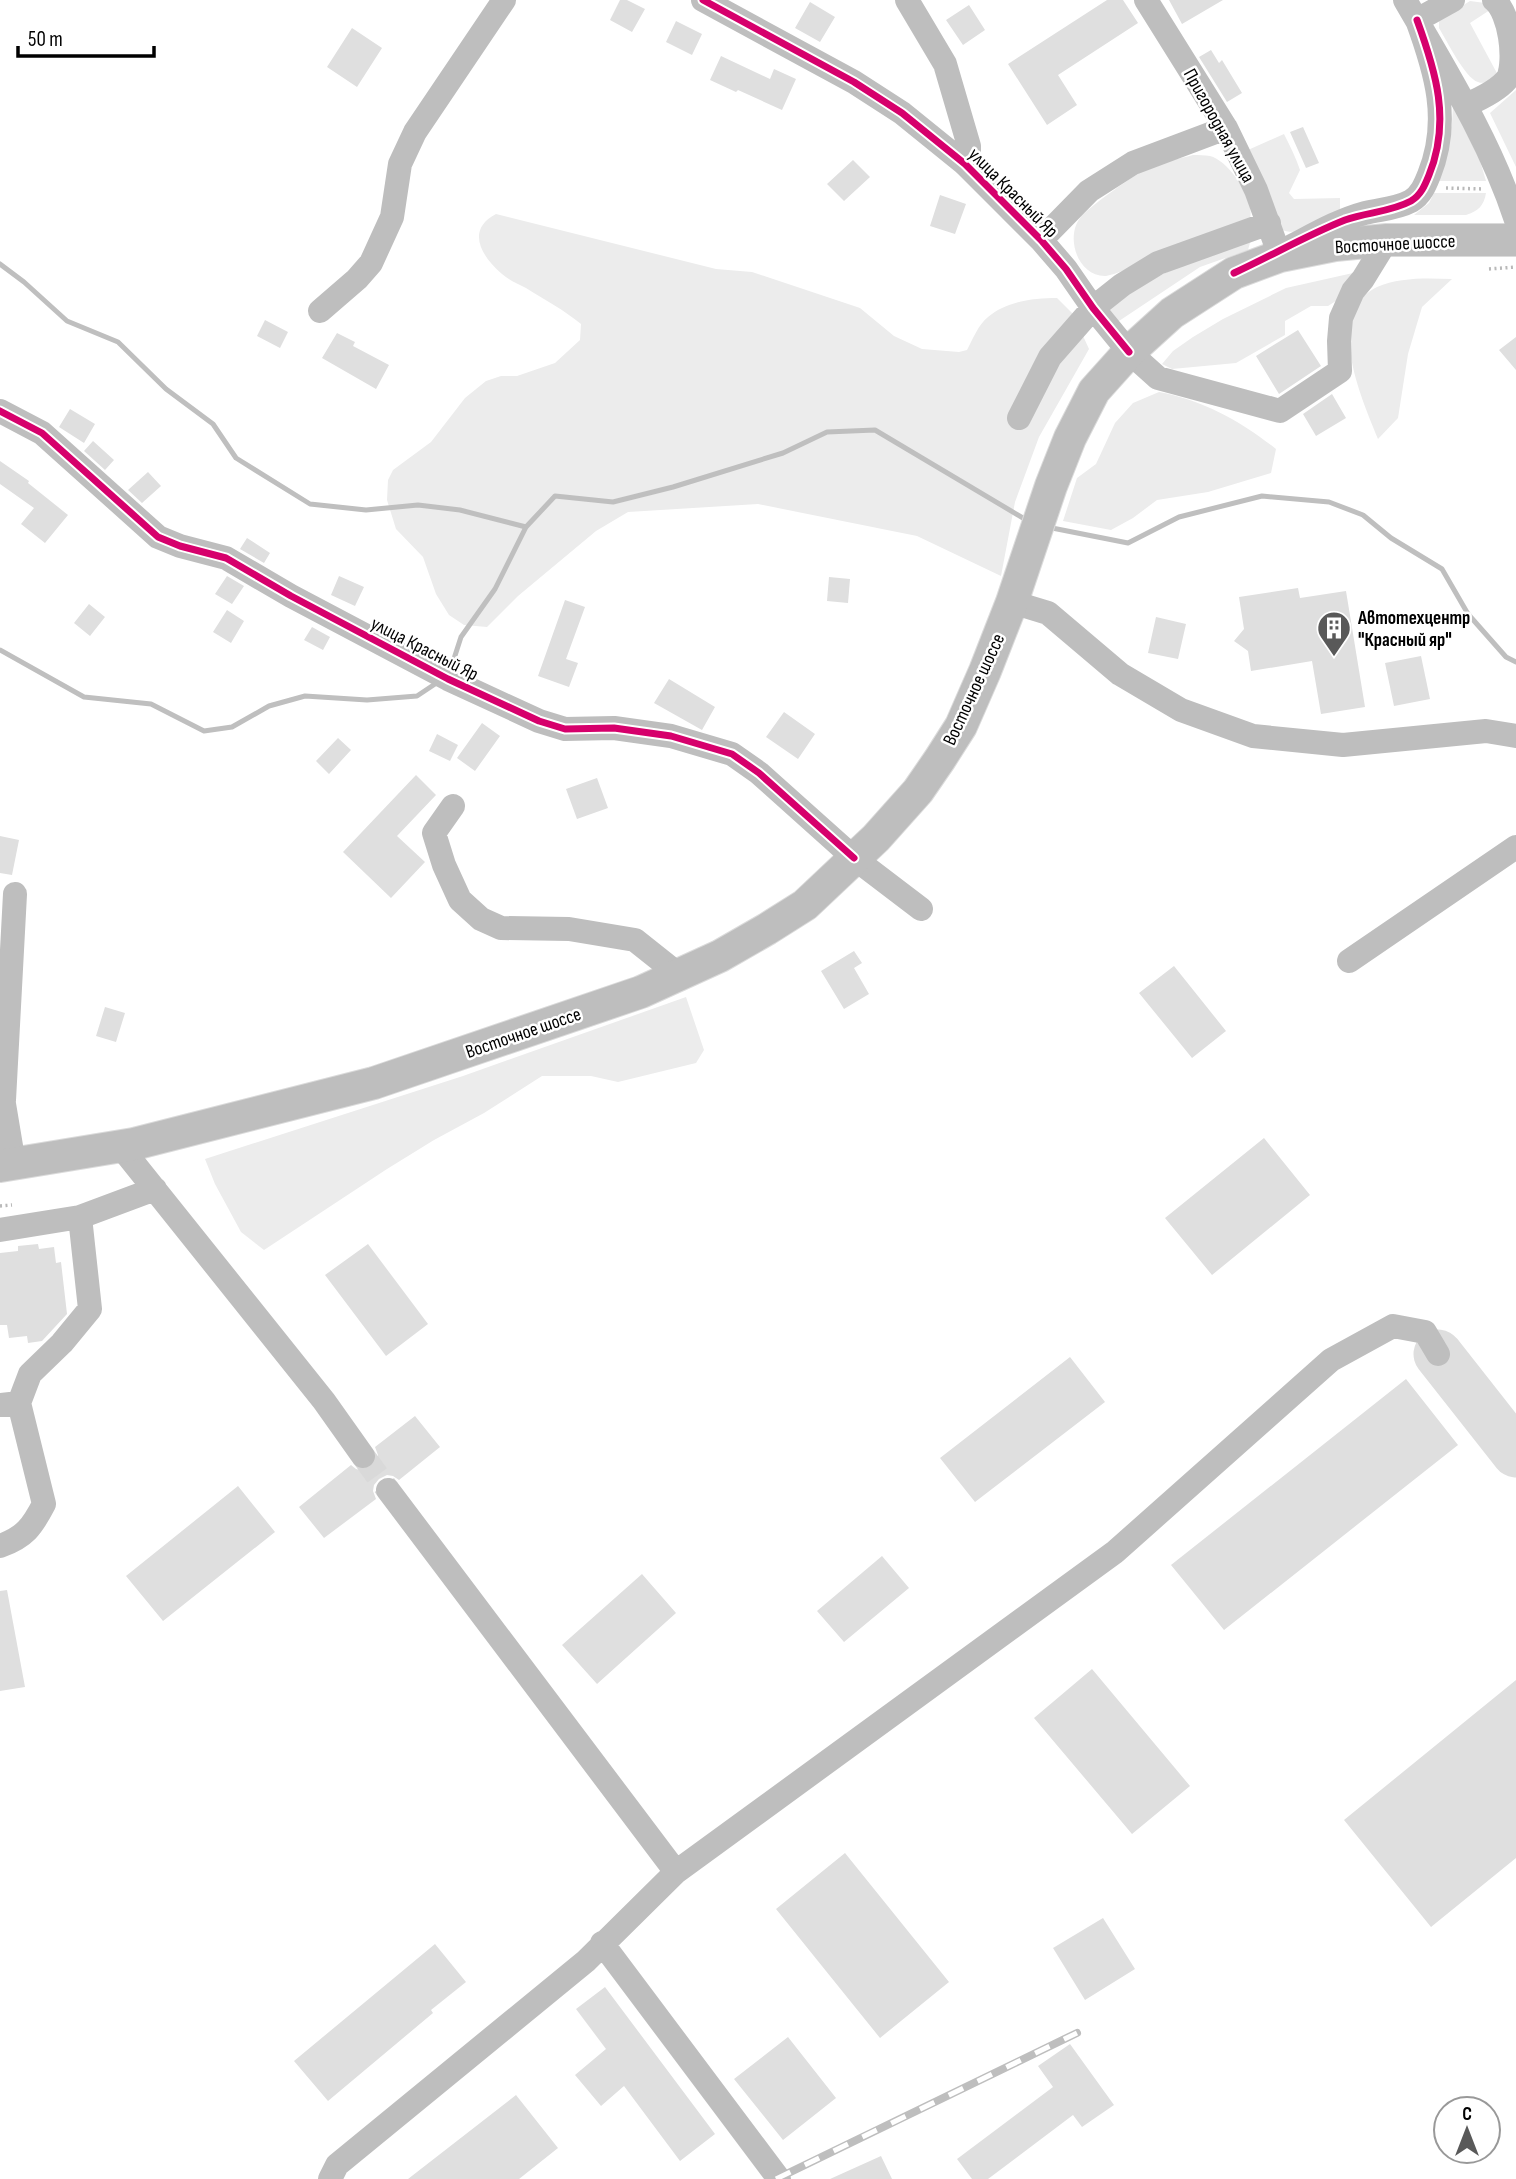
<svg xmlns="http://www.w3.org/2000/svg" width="1516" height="2179" font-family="'Sofia Sans Condensed',sans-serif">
<rect width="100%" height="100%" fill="#fff"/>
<path fill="#ececec" d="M1470,1L1485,3L1493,8L1470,23L1499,77C1493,79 1485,85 1478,82C1465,78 1447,41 1439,28V20Z
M1516,90V167L1490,113Z
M1453,104L1480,161L1486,181H1437L1452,124Z
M1284,134C1290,146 1296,158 1300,170L1289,193L1294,199L1340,198V215C1322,223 1299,238 1280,229L1248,150Z
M1193,155C1198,155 1205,155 1210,156C1228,160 1255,199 1250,218L1122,271C1117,273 1111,275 1106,276C1078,277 1065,238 1080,218C1087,208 1138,172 1150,167C1163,161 1179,159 1193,155Z
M1434,193H1486C1484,206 1478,211 1466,215H1414L1429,203Z
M496,214L716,269L752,272L860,308L894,336L922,349L959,352L967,350C973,339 978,325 988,317C1007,301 1034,298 1057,298L1073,314L1089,349L1039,437L1015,502L1001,576L917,536L758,504L628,512L596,531L518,596L487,627L464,625L449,615L436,594L423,557L396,529L387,500L388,480L393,470L431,442L465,398L486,381L501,376H517L555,363L580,340L581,324C564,310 545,300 526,288C518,284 509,280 502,274C482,257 465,230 496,214Z
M1253,232L1248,250L1200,267L1116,323H1105L1114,297Z
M1353,273L1339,299L1328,306H1311L1285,321V335L1236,363L1172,369L1162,364L1173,351L1193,337L1223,319L1286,288Z
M1452,279L1422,307L1408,354L1398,418L1378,439C1362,399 1323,314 1377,287C1399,277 1428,278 1452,279Z
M1159,392C1203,400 1242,422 1276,449L1271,473L1208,492L1157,500L1133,518L1111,530L1063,521L1077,478L1096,464L1115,423L1133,403Z
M686,997L704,1050L696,1063L618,1082L591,1076H542L484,1113L434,1140L387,1169L264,1250L241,1232L215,1184L205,1159L463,1076Z"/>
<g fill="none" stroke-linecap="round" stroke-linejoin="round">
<path stroke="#bfbfbf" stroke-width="5" d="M0,264L24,282L67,321L118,342L166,389L213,424L236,458L310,504L366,510L418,505L460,510L526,527L555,496L613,502L673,487L783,453L827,432L875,430L1028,521
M1047,527L1128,543L1179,517L1262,496L1329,502L1363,515L1391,538L1442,569L1468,614L1506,657L1516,662
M0,650L84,697L151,704L204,731L232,727L269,706L305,696L367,700L417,696L438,682
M450,671L461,637L495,589L526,527"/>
<path stroke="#dedede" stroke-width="49" d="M1438,1354L1516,1453"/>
</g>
<path fill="#dfdfdf" d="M620,0H627L645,9L632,32L610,20Z
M1107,0H1123L1138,23L1058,75L1077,105L1047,125L1008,64Z
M1169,0H1223L1182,24Z
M810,2L835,17L820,42L795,28Z
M969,5L985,30L963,45L946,20Z
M676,21L702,34L692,55L666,42Z
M352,28L382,48L357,87L327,67Z
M1211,50L1219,63L1222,60L1242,93L1227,102L1199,57Z
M721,56L770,79L774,69L796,79L782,110L738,90L736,92L710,80Z
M1303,127L1319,163L1306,168L1290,132Z
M853,160L870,177L844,201L827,184Z
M940,195L966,204L955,234L930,226Z
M265,320L288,332L280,348L257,336Z
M1298,330L1321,366L1279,394L1256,356Z
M337,333L355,342L353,346L389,365L376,389L322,358Z
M1516,337V370L1499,350Z
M1332,394L1346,418L1316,436L1303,414Z
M70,409L95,424L84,443L59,427Z
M93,441L114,460L105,470L84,451Z
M0,461L29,481L28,483L68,515L45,543L21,524L34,508L0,484Z
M148,472L161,486L142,503L128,490Z
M247,538L270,553L264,563L240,549Z
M227,576L244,586L232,604L215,594Z
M339,576L364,587L355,606L331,595Z
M829,577L850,579L848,603L827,601Z
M1298,588L1300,598L1346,591L1365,707L1321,714L1312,661L1251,671L1248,651L1234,641L1244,629L1239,597Z
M565,600L585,607L566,659L578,663L569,687L538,676Z
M89,604L105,617L90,636L74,623Z
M227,610L244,621L231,643L213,632Z
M1156,617L1186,624L1178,659L1148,653Z
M312,627L330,637L323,650L304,640Z
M1421,656L1430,699L1394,706L1385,663Z
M669,679L715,707L702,730L654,703Z
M784,712L815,734L798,759L766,737Z
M482,723L500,736L475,771L457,758Z
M437,734L458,745L450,761L429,751Z
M338,738L351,750L329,774L316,761Z
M416,775L436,795L397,836L425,862L391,898L343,852Z
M597,778L608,808L577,819L566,789Z
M0,836L19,840L12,875L0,873Z
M854,951L862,963L854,968L869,994L844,1009L821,971Z
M1174,966L1226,1031L1192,1058L1139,993Z
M105,1007L125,1013L116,1042L96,1036Z
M1264,1138L1310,1195L1212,1275L1165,1218Z
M38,1244L39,1249L54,1247L56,1263L61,1262L67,1314L42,1341L28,1343L27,1336L9,1338L7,1325H0V1253L18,1251V1246Z
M368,1244L428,1324L386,1356L325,1275Z
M1070,1357L1105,1402L975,1502L940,1458Z
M1406,1379L1458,1445L1224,1630L1171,1565Z
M415,1416L440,1447L399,1480L393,1476L387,1475L379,1479L374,1485L373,1491L376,1499L324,1538L299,1507L351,1465L356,1469L364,1471L372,1468L377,1462L378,1455L375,1447Z
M238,1486L275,1532L163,1621L126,1576Z
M882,1556L909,1588L844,1642L817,1611Z
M642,1574L676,1613L597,1684L562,1645Z
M7,1590L25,1687L0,1691V1591Z
M1092,1669L1190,1786L1132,1834L1034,1718Z
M1516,1680V1858L1431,1927L1344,1820Z
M845,1853L949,1982L880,2038L776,1909Z
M1103,1918L1135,1969L1085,2000L1053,1948Z
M435,1944L466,1982L431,2010L433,2013L328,2101L294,2061Z
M605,1987L715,2134L680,2161L624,2086L601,2106L575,2075L606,2049L576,2009Z
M788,2037L836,2098L783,2140L734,2079Z
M1070,2044L1114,2105L1082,2127L1073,2115L988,2179H972L957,2159L1053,2087L1038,2066Z
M516,2095L558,2148L519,2179H408Z
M881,2156L892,2179H830Z"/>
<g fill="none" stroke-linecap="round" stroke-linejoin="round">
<path stroke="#d9d9d9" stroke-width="24" stroke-dasharray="24 12" stroke-linecap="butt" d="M363,1456L388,1490"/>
<g stroke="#dbdbdb" stroke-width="34">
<path id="major" d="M0,1166L134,1144L374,1083L641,992L720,956L767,929L805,905L876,838L918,791L940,759L961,726L985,671L1012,602L1051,486L1070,438L1094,391L1129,352L1172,313L1234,273L1280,256L1335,245L1387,240H1516"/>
</g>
<path stroke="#b9b9b9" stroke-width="3.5" stroke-dasharray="2 3.5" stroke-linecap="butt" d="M1446,188L1484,189
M1489,269L1516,267
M0,1206L12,1205"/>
<path stroke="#bebebe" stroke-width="24" d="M703,0L854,82L902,113L965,164L1041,240L1066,269L1093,308L1129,352L1158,378L1280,411L1340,371L1339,341L1341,318L1353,291L1363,279L1387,240
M907,0L945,64L969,146V157L965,164
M1146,0L1226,128L1256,190L1280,256
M1405,0C1446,71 1490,141 1516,220
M1466,105C1480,99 1499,90 1508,78C1516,60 1510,13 1494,0
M1041,240L1089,191L1133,163L1226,128
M1292,246C1315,234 1339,220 1365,213C1381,209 1396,209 1411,201C1421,195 1425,185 1429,175C1451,121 1436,72 1417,20L1453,0
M320,311L357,279L371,263L392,217L400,164L415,132L504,0
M0,411L42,433L158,537L180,546L226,558L291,596L448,679L539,721L565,729L614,728L671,736L732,754L759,773L854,858L921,909
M1019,418L1050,357L1093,308L1122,285L1158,263L1269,223
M1012,602L1048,613L1120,674L1181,710L1253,736L1343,745L1486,731L1516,736
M453,806L434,833L444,865L460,900L481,919L501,928L569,929L635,940L679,975
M1349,961L1516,847
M2,1092L14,1164
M4,1100L15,894
M120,1146L324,1401L363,1456
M0,1230L80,1217L155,1189
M19,1403L30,1374L62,1343L90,1309L80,1217
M0,1405L19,1403L44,1504C32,1527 25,1537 0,1546
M676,1872L1115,1552L1331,1360L1393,1326L1425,1332L1438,1354
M602,1943L779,2179
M330,2179L337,2165L586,1961L676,1872L388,1490"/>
<use href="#major" stroke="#bebebe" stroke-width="32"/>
<g stroke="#bebebe" stroke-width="8">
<path id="rail" d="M776,2179L1077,2033"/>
</g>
<use href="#rail" stroke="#fff" stroke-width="5" stroke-dasharray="16" stroke-linecap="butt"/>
<g stroke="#fff" stroke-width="11">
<path id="cycleway" d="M703,0L854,82L902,113L965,164L1041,240L1066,269L1093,308L1129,352
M1234,273C1271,256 1307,235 1345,220C1367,212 1391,212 1411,201C1421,195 1425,185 1429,175C1451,121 1436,72 1417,20
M0,411L42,433L158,537L180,546L226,558L291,596L448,679L539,721L565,729L614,728L671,736L732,754L759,773L854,858"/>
</g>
<use href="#cycleway" stroke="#d6006c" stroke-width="7"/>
</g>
<defs>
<g id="building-pin" transform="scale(1.75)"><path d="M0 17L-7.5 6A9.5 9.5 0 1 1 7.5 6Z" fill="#595959" stroke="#fff"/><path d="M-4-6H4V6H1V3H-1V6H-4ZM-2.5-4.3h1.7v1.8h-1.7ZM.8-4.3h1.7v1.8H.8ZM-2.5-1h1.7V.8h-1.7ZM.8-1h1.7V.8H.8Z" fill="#fff"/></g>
</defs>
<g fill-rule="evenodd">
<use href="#building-pin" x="1334" y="628"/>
</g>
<g text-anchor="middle" stroke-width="5" stroke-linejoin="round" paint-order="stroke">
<g font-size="19" fill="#000" stroke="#fff">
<text transform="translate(1220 125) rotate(61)" y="7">Пригородная улица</text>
<text transform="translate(1014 192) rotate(45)" y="7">улица Красный Яр</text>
<text transform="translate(1395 243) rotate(-3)" y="7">Восточное шоссе</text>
<text transform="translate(425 648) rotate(27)" y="7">улица Красный Яр</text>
<text transform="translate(973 689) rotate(-65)" y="7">Восточное шоссе</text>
<text transform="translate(523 1032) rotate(-19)" y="7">Восточное шоссе</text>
</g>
<g font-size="19" font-weight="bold" fill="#000" stroke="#fff" text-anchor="start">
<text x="1358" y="624">Автотехцентр<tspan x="1358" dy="22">"Красный яр"</tspan></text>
</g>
</g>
<g transform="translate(1467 2130)"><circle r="33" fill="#ffffff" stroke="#999999" stroke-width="2"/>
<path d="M0-5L12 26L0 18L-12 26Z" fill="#595959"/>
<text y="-10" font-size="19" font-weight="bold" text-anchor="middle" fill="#000000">С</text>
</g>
<path d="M18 46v10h136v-10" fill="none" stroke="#000000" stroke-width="3.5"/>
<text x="28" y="46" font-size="21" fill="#000000" stroke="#ffffff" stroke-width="5" paint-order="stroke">50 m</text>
</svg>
